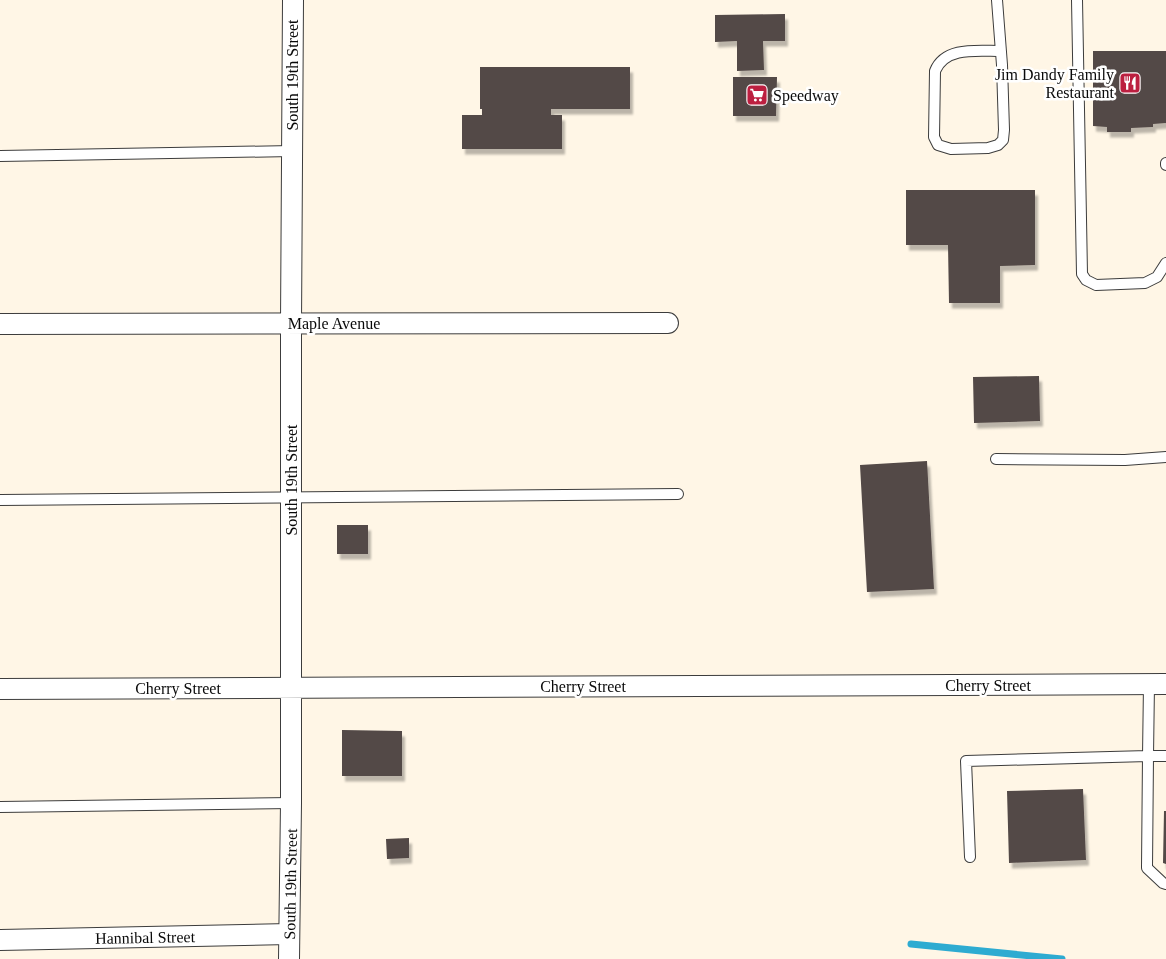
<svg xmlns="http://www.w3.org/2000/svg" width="1166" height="959" font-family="'Times New Roman',serif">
<defs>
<filter id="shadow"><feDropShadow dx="3" dy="5.5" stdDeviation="1" flood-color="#0004"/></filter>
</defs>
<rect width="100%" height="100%" fill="#fff6e6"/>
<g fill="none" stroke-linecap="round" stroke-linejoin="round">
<path stroke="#2eabd1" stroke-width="7" d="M911,944L1062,959"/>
</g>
<path fill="#524846" filter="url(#shadow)" d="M785,14V41H763L764,70L737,71V41L715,42V15Z
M1093,51H1166V123L1153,124V127L1131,128V132H1107V127L1093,126Z
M480,67H630V109H551V115H562V149H462V115H482V109H480Z
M733,77H777L776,116H733Z
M906,190H1035V265L1000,266V303H949L948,245H906Z
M1039,376L1040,421L974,423L973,377Z
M927,461L934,589L867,592L860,465Z
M337,525H368V554H337Z
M342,730L402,731V776H342Z
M1083,789L1086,860L1009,863L1007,791Z
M1164,811H1166V864L1163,863Z
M409,838V858L387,859L386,839Z"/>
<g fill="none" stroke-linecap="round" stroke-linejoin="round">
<g stroke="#3c3c3c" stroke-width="12">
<path id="lane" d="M997,0L1002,65L1004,130L1003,140L998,145L988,148L951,149L938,145L934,137L935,71C945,46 978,51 1001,51
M1077,0L1082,274L1086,280L1096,285L1145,283L1157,277L1166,263
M0,156L292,151
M1166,163V165
M996,459L1125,460L1166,457
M0,500L678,494
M1149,684L1148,756H1166
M0,807L291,803
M970,857L966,761L1148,756L1147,868L1163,883L1166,884"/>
</g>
<g stroke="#3c3c3c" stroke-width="22">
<path id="street" d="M0,324L668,323
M0,689L1166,684
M0,940L289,934
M289,959L291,803V324L293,0"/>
</g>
<use href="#lane" stroke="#fff" stroke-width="10"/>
<use href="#street" stroke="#fff" stroke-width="20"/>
</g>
<defs>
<g id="restaurant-square" transform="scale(1.125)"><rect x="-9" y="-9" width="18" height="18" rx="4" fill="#bc1f40" stroke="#fff"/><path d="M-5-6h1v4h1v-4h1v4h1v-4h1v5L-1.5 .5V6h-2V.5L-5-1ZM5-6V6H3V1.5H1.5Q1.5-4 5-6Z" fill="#fff"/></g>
<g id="supermarket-square" transform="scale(1.125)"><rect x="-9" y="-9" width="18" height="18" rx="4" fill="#bc1f40" stroke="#fff"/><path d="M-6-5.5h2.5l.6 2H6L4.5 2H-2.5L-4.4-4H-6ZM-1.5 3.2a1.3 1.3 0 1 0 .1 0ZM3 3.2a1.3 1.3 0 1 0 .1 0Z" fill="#fff"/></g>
</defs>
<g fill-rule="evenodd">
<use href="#restaurant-square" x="1130" y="83"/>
<use href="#supermarket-square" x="757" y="95"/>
</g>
<g text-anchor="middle" stroke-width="5" stroke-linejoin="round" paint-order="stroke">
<g font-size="16" fill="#090909" stroke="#fff" text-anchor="end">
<text x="1114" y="80">Jim Dandy Family<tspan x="1114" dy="18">Restaurant</tspan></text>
<text x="773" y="101" text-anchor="start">Speedway</text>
</g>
<g font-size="16" fill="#090909" stroke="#fff">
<text transform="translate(292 75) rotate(-90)" y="6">South 19th Street</text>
<text x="334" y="329">Maple Avenue</text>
<text transform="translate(291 480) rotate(-90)" y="6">South 19th Street</text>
<text x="988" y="691">Cherry Street</text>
<text x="583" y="692">Cherry Street</text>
<text x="178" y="694">Cherry Street</text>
<text transform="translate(290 884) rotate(-89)" y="6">South 19th Street</text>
<text transform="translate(145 937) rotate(-1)" y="6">Hannibal Street</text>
</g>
</g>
</svg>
